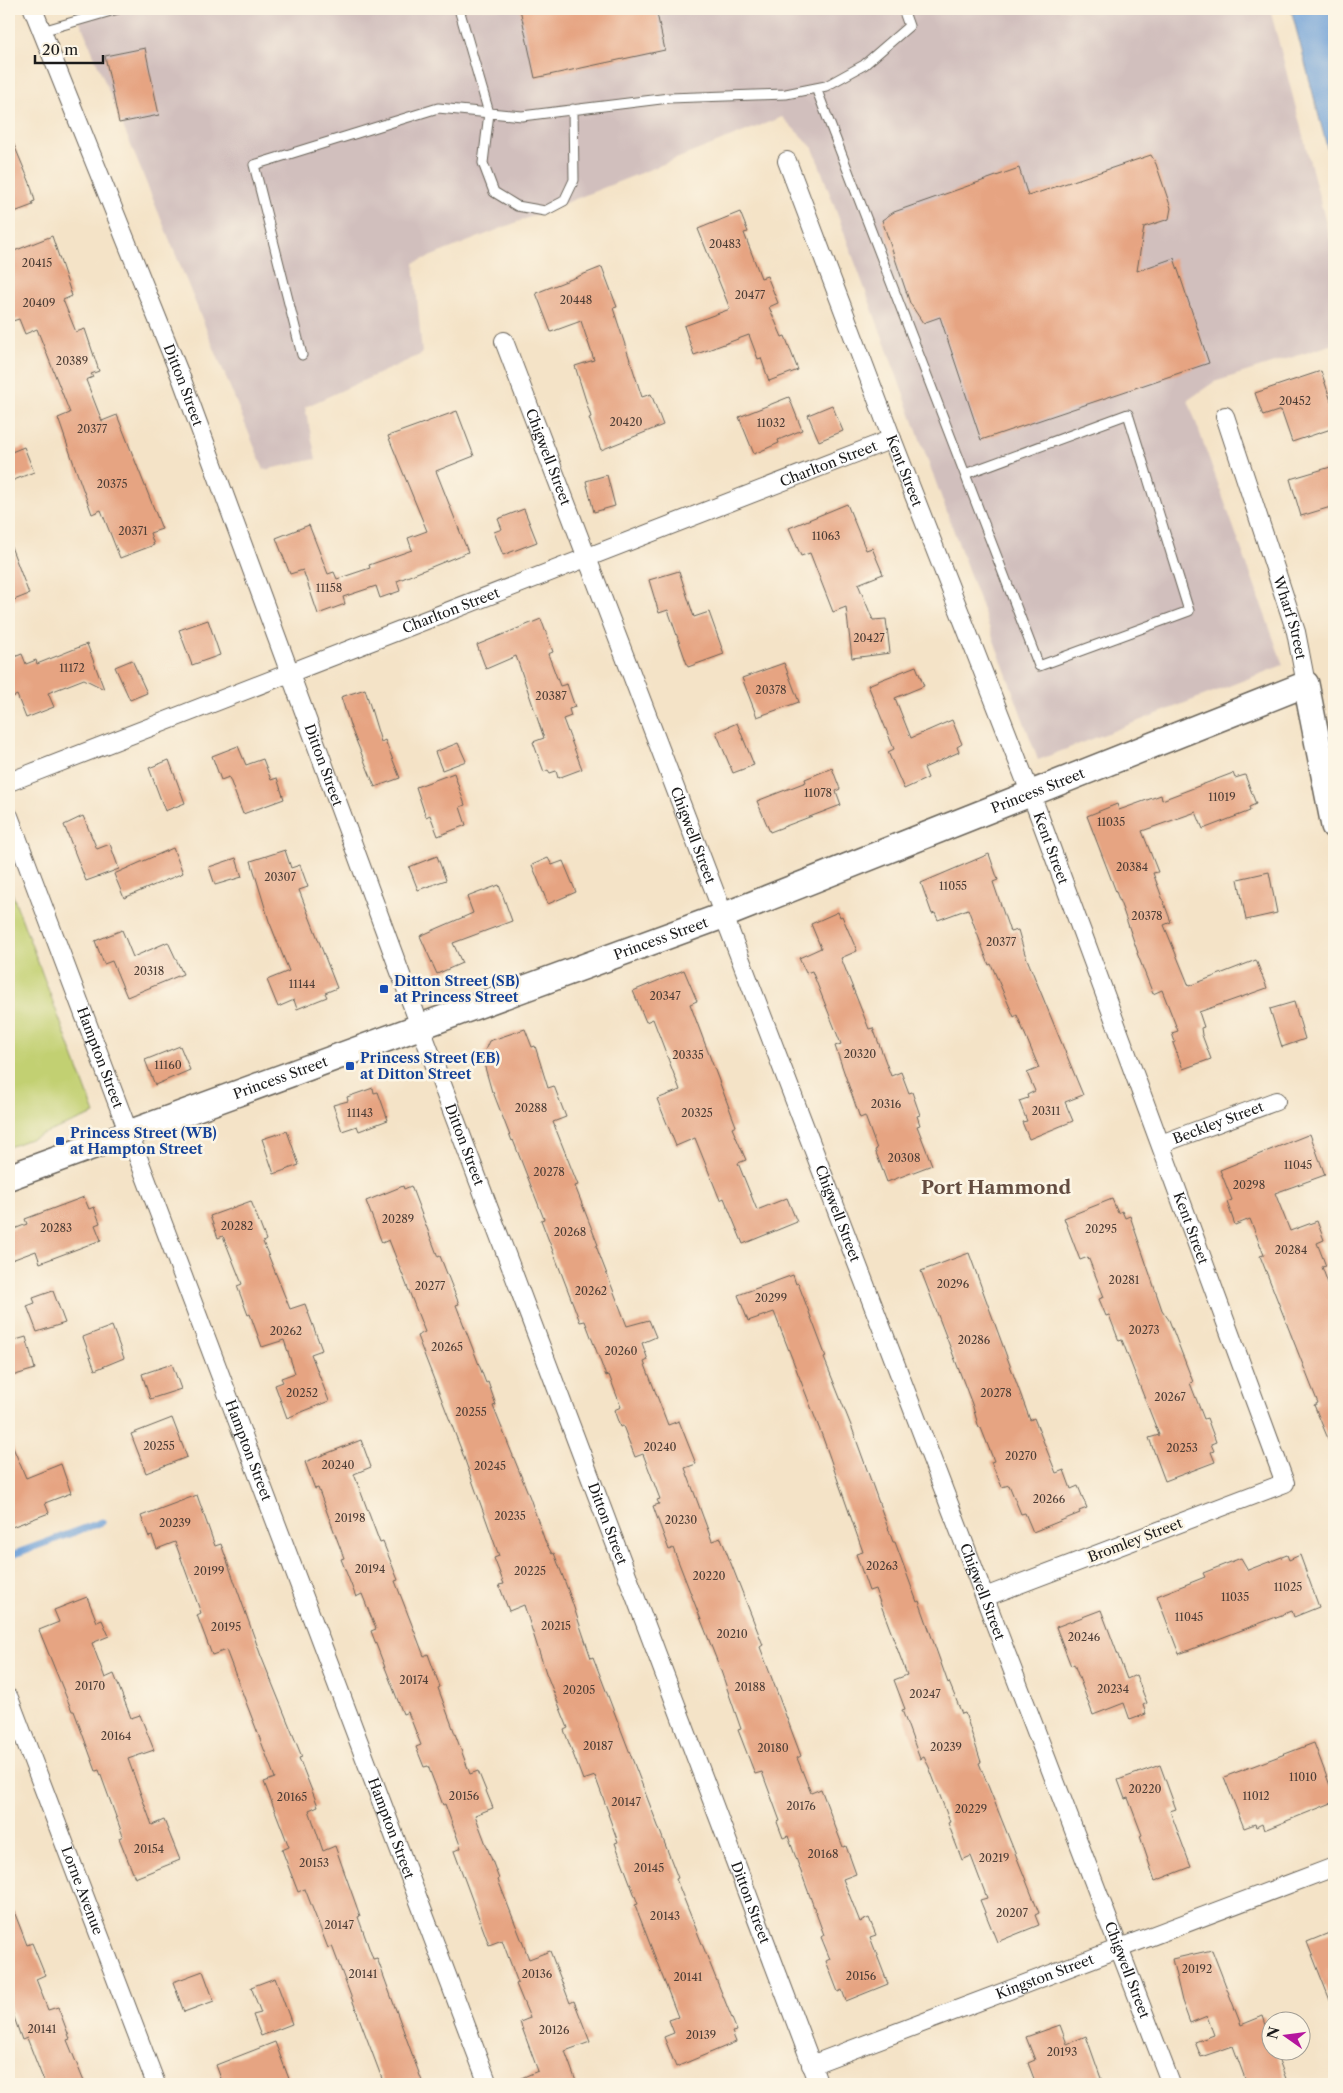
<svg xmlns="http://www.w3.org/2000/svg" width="1343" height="2093" font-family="'Libre Caslon Text',serif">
<rect width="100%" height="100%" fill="#fcf5e5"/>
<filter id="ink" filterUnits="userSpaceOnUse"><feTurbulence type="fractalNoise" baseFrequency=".02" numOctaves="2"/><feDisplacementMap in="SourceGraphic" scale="10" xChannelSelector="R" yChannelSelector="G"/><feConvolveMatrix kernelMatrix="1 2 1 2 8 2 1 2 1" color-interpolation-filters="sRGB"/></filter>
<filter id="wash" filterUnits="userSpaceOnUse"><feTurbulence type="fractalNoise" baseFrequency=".0096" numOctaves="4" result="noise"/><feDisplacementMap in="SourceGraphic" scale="20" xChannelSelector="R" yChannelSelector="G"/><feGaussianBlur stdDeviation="1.12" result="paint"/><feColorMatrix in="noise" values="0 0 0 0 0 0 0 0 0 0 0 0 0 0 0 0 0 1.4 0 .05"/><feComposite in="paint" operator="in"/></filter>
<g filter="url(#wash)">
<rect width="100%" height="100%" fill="#f4e3c7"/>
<path fill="#d1bfbd" d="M75,9H1270L1334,254V344L1214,382L1188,400L1283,665L1038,760L813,148L782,117L414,263L422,354L305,407L316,459L264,470Z"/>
<path fill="#c2d072" stroke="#6f7647" d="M9,885L95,1114L9,1147Z"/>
<path fill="#6c9fd7" stroke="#445e7a" d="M1291,9H1334V174Z"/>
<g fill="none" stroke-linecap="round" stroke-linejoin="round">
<path stroke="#6c9fd7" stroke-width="7" d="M9,1556L102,1522"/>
</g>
<g id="blocks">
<path fill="#e6a482" d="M520,9H656L665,50L535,78Z
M145,48L159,115L119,123L105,56Z
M9,133L30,183L35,201L32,202L33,205L9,214Z
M1151,155L1156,164L1171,208L1169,219L1144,227L1137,271L1174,258L1209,363L981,440L940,317L923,323L910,303L882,220L894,212L1019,168L1028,196Z
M740,212L748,232L744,233L761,278L767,276L778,303L769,307L782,337L785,336L798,370L769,381L761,358L758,359L749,335L694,355L684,326L730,309L698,229Z
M52,236L72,296L63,300L76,332L85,329L99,371L91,374L93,377L86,380L102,421L117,415L162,529L150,533L154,545L120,558L101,510L92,514L76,470L58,418L70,413L37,329L25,334L19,319L9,322V253Z
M602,267L617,307L613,308L642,397L651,394L663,425L601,450L589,418L591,417L575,366L594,360L581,321L551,332L536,293Z
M1321,371L1334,410V428L1292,442L1281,410L1263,416L1255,393Z
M789,397L802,430L778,440L779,443L754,454L739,417Z
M832,405L843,431L819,441L808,415Z
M457,411L474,456L436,471L468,552L397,581L400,591L380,598L376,586L343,597L345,604L318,614L303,570L290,574L276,538L309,525L328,574L334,572L337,579L370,568L369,565L412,550L408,538L427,531L388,436Z
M24,447L34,472L9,482V453Z
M1334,466V506L1301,516L1290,479Z
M607,475L615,506L594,512L586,481Z
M847,504L866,550L872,548L883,574L858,584L873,620L886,619L890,653L852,658L846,607L833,612L810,553L801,556L789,528Z
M524,509L537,542L503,555L494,532L502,529L498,519Z
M9,544H10L29,594L9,602Z
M679,571L694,617L709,612L724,654L688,667L668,610L659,613L649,580Z
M541,619L553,652L548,654L560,686L567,684L575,707L569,709L571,716L563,719L582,769L558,778L556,771L550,773L548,770L544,772L533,742L544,738L516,656L486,669L477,645Z
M208,620L220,655L192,665L179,630Z
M87,644L104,689L84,679L48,693L54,707L26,718L17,695L9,699V659L22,654L26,664L36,660L37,664Z
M132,660L147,693L130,700L115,667Z
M784,663L799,702L757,717L742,678Z
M916,666L924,686L895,698L911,738L952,720L962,744L957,747L959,752L924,768L928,778L904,789L888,752L894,749L868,685Z
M365,689L381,742L385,740L400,778L375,787L351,728L341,697Z
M737,723L754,765L733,773L716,732Z
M458,743L466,761L442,770L435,752Z
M238,746L246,765L263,759L271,780L277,778L284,799L243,814L229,777L221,780L212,756Z
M169,760L185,803L165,811L149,768Z
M832,768L840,789L836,791L841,805L770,832L757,801L806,782L805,779Z
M454,773L465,805L460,807L466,825L438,836L430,815L426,817L416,787Z
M1233,773L1235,778L1245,775L1256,804L1249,807L1250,811L1203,829L1196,812L1142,831L1158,872L1153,873L1171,922L1164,925L1189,986L1256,960L1267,988L1199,1012L1204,1027L1201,1028L1202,1035L1211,1059L1183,1069L1173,1043L1175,1042L1172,1033L1178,1031L1162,990L1153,994L1137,953H1138L1123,910L1087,816L1117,804L1119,810L1161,795L1162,800Z
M83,816L97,849L110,844L119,869L86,881L64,825Z
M173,848L183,873L124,898L114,874Z
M285,850L291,868L300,865L308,887L299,890L337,988L325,993L327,997L297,1009L294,1000L278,1007L267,980L289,971L269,921L251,861Z
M989,854L998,880L993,882L1010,932L1018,930L1025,954L1083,1095L1065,1102L1073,1121L1029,1139L1022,1122L1027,1121L1019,1101L1028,1098L1027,1095L1035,1091L1027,1073L1039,1068L1017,1015L1014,1017L991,964L989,965L968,909L938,920L935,913L932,914L921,883Z
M437,856L446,880L418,890L409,867Z
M236,858L242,877L215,885L209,867Z
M548,858L552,865L563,861L576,892L548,904L532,865Z
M1269,872L1277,913L1246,920L1238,879Z
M499,885L512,921L453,943L462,963L437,974L420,936L473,913L467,897Z
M838,912L840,917L842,916L857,951L841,958L869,1029L873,1028L891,1076L901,1072L909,1093L912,1092L920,1115L917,1116L920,1125L917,1126L932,1165L887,1182L875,1150L877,1149L865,1116L860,1118L835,1046L841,1044L812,971L806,973L799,958L821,948L811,924Z
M122,930L133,957L168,942L183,974L127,997L112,961L104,964L95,941Z
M684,970L697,1001L690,1004L736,1126L732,1128L746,1160L738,1163L757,1210L787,1198L797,1222L743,1244L724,1198L720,1200L695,1138L676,1146L657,1099L680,1090L653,1019L646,1022L633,991Z
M1294,1002L1305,1039L1282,1047L1270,1009Z
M525,1029L532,1047L535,1046L548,1088L554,1086L566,1117L553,1122L578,1185L575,1186L598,1245L596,1246L627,1326L649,1320L656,1337L642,1343L648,1360L644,1362L668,1425L679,1421L696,1464L685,1468L712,1541L721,1538L763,1645L760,1647L801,1756L797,1758L811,1793L821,1789L843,1847L846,1846L856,1874L843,1879L860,1922L869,1918L876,1935L870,1937L888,1984L846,2001L842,1990L838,1992L826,1961L830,1959L821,1937L824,1935L788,1836L783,1838L777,1822L780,1821L762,1772L755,1774L738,1730L741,1729L721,1671L673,1548L669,1550L653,1506L659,1504L657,1500L660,1499L643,1454L635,1457L623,1426L620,1427L614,1410L621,1407L609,1375L606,1376L585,1321L580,1322L541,1220L544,1219L513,1140L512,1141L493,1092H492L482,1057L489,1041Z
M180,1046L190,1070L155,1085L145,1060Z
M373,1088L374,1093L378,1092L388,1120L359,1131L357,1126L342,1131L333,1105L348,1101L347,1097Z
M287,1131L299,1165L274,1174L262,1139Z
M1310,1134L1325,1175L1275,1193L1290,1231L1317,1221L1324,1240L1317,1243L1326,1266L1322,1267L1334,1299V1453L1314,1405L1318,1403L1260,1256L1264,1255L1250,1219L1235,1225L1227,1202L1232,1200L1220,1170Z
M403,1186L404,1189L411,1186L438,1257L440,1256L459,1304L456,1305L486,1383L488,1382L496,1405L493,1406L509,1446L530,1498L545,1541L552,1554L554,1553L568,1590L591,1658L593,1657L678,1878L676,1879L737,2031L732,2032L736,2042L676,2067L664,2037L674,2033L669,2020L678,2017L635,1905L638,1904L615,1843L618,1842L608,1814H609L595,1776L583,1780L564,1730L568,1728L546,1673L524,1605L509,1611L499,1585L504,1584L494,1558L499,1556L461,1449L417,1336L425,1332L389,1240L382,1243L366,1201Z
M84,1197L89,1209L94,1207L100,1223L95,1225L101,1240L40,1263L36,1251L9,1261V1231L27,1224L25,1219Z
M1112,1199L1118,1213L1122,1211L1125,1218L1130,1216L1162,1310L1169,1320L1193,1382L1190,1383L1204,1419L1207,1418L1216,1442L1211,1444L1214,1451L1211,1452L1215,1462L1165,1481L1149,1438L1159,1435L1132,1366L1122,1340L1119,1341L1109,1315L1106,1316L1099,1299L1104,1297L1088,1257L1080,1260L1064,1218Z
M251,1201L266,1240L263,1242L290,1309L305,1304L322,1350L311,1354L329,1401L287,1418L275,1385L283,1382L281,1378L295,1373L284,1340L262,1347L250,1314L248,1315L237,1286L242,1284L223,1236L218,1238L210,1216Z
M969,1253L1030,1420L1034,1418L1056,1473L1064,1470L1071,1489L1078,1486L1087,1508L1079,1511L1080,1513L1033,1532L1025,1513L1021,1514L1009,1485L1002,1487L991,1462L994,1461L981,1428H979L972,1404L921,1271Z
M793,1275L796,1284L798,1283L826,1357L824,1358L852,1428L893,1542H895L917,1602L919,1601L948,1683L949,1682L962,1714L965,1713L981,1762L979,1763L1039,1913L1035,1915L1039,1925L997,1942L980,1900L987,1898L971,1856L962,1860L948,1823L950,1822L929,1767L924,1757L920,1759L902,1710L905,1709L894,1680L907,1675L875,1589L869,1591L856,1554L863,1552L823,1438L774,1312L748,1321L738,1295Z
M53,1291L65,1323L37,1332L27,1306L35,1303L33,1298Z
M112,1326L124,1358L95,1370L83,1337Z
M26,1337L35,1369L9,1377V1342Z
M172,1364L181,1389L150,1399L142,1374Z
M172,1418L187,1457L146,1473L131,1434Z
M9,1438L26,1478L61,1464L71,1493L45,1503L49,1513L9,1528Z
M361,1440L371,1467L354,1474L380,1543L383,1542L398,1580L395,1581L424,1656L428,1654L440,1687L438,1688L470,1774L478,1771L493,1808L475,1815L499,1879L498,1880L529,1959L550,1951L570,2003L574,2001L590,2042L565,2051L577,2084H507L538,2071L520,2022L530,2018L516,1984L518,1983L502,1940L489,1945L454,1851L461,1848L445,1804L443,1805L428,1766L424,1767L416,1747L421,1745L408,1712L403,1714L371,1631L376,1629L362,1594L356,1597L341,1559L344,1558L318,1488L315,1489L305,1462Z
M197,1495L215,1546L221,1544L261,1656L302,1757L299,1758L318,1806L309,1810L323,1851L335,1846L360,1916L358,1917L373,1959L377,1958L423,2084H384L332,1946L328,1948L305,1889L298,1892L282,1850L289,1847L264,1782L275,1778L226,1650L212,1655L197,1615L201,1613L175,1542L157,1549L152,1536L149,1537L141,1516Z
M1287,1555L1289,1560L1300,1555L1319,1607L1294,1617L1292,1611L1179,1654L1157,1596L1205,1577L1203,1573L1241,1558L1248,1570Z
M87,1597L97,1622L102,1620L109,1636L92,1643L105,1678L114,1674L131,1718L140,1715L154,1750L128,1759L152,1825L164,1820L180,1860L135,1878L119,1838L123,1836L99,1770L96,1771L74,1711H72L39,1630L59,1622L54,1610Z
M1101,1610L1127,1679L1136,1675L1147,1703L1143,1705L1146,1714L1130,1720L1124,1703L1093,1715L1074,1664L1071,1666L1056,1627Z
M1314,1743L1334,1796V1802L1264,1830L1262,1824L1256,1827L1255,1824L1244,1828L1224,1777Z
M1160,1765L1176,1809L1170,1811L1191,1867L1155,1881L1140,1836L1142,1835L1128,1798L1125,1799L1118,1780Z
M10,1901L27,1945L32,1943L45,1975L36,1979L48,2010L58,2007L70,2039L67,2040L85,2084H45L27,2038L22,2040L9,2003V1902Z
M1334,1931V2008H1333L1307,1942Z
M1212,1950L1241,2025L1263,2016L1270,2037V2050H1275L1288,2084H1247L1233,2046L1201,2057L1195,2042L1214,2035L1207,2016L1190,2023L1182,2001L1172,1959Z
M203,1971L214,2001L184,2012L173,1982Z
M275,1978L292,2024L261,2036L253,2015L261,2013L251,1987Z
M1060,2025L1067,2044L1086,2036L1103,2084H1036L1028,2063L1035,2060L1026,2037Z
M275,2042L291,2084H223L216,2065Z"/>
</g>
</g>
<g filter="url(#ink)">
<use href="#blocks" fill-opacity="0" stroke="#686258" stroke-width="1"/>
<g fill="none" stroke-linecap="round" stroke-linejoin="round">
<g stroke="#686258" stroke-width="11">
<path id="lane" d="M459,9L489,113L483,163L494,192L517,206L545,211L564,201L574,180L573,109
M42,31L118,9
M816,88L1039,666L1189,611L1128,414L965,474
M302,355L254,165L438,108L522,116L669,98L786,94L826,86L864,65L909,26L903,9"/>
</g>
<g stroke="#686258" stroke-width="20">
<g id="street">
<path id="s1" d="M33,9L182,380L411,1002L819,2084"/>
<path id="s2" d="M787,161L892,439L1037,810L1285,1483L985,1597"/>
<path id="s3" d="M504,341L1171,2084"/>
<path id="s4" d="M1225,416L1296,632L1306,684"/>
<path id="s5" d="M9,782L892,439"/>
<path id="s6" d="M9,816L488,2084"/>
<path id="s7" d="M1161,1144L1276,1101"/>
<path id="s8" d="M9,1698L156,2084"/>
<path id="s9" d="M811,2065L1334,1867"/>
</g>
</g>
<g stroke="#686258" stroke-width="28">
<g id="secondary">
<path id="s10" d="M9,1177L725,915L1306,684L1334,826"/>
</g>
</g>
<use href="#lane" stroke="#fff" stroke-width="9"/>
<use href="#street" stroke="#fff" stroke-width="18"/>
<use href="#secondary" stroke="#fff" stroke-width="25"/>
</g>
</g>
<g fill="#1a4fb4" stroke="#fcf5e5" stroke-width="2">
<rect x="379" y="984" width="10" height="10" rx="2.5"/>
<rect x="345" y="1061" width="10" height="10" rx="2.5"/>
<rect x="55" y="1136" width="10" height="10" rx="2.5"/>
</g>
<g text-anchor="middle" stroke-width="5" stroke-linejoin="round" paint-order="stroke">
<g font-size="11" fill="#4e3e36">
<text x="725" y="248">20483</text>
<text x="37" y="267">20415</text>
<text x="750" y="299">20477</text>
<text x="576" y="304">20448</text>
<text x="39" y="307">20409</text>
<text x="72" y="365">20389</text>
<text x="1295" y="405">20452</text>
<text x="626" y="426">20420</text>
<text x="771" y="427">11032</text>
<text x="92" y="433">20377</text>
<text x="112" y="488">20375</text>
<text x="133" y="535">20371</text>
<text x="826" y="540">11063</text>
<text x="329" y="592">11158</text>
<text x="869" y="642">20427</text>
<text x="72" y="672">11172</text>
<text x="771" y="694">20378</text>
<text x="551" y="700">20387</text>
<text x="818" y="797">11078</text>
<text x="1222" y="801">11019</text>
<text x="1111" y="826">11035</text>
<text x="1132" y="871">20384</text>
<text x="280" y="881">20307</text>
<text x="953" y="890">11055</text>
<text x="1147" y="920">20378</text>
<text x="1001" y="946">20377</text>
<text x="149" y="975">20318</text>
<text x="302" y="988">11144</text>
<text x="665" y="1000">20347</text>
<text x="860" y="1058">20320</text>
<text x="688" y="1059">20335</text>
<text x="168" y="1069">11160</text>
<text x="886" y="1108">20316</text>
<text x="531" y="1112">20288</text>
<text x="1046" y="1115">20311</text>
<text x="360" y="1117">11143</text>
<text x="697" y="1117">20325</text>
<text x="904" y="1162">20308</text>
<text x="1298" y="1169">11045</text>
<text x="549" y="1176">20278</text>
<text x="1249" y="1189">20298</text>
<text x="398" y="1223">20289</text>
<text x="237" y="1230">20282</text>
<text x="56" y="1232">20283</text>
<text x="1101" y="1233">20295</text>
<text x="570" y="1236">20268</text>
<text x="1291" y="1254">20284</text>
<text x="1124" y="1284">20281</text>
<text x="953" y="1288">20296</text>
<text x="430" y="1290">20277</text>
<text x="591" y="1295">20262</text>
<text x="771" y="1302">20299</text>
<text x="1144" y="1334">20273</text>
<text x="286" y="1335">20262</text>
<text x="974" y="1344">20286</text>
<text x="447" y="1351">20265</text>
<text x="621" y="1355">20260</text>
<text x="302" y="1397">20252</text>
<text x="996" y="1397">20278</text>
<text x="1170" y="1401">20267</text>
<text x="471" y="1416">20255</text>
<text x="159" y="1450">20255</text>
<text x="660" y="1451">20240</text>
<text x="1182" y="1452">20253</text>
<text x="1021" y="1460">20270</text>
<text x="338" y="1469">20240</text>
<text x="490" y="1470">20245</text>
<text x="1049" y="1503">20266</text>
<text x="510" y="1520">20235</text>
<text x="350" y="1522">20198</text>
<text x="681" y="1524">20230</text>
<text x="175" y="1527">20239</text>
<text x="882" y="1570">20263</text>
<text x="370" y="1573">20194</text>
<text x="209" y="1575">20199</text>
<text x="530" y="1575">20225</text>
<text x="709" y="1580">20220</text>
<text x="1288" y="1591">11025</text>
<text x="1235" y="1601">11035</text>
<text x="1189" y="1621">11045</text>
<text x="556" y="1630">20215</text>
<text x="226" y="1631">20195</text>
<text x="732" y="1638">20210</text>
<text x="1084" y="1641">20246</text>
<text x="414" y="1684">20174</text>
<text x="90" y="1690">20170</text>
<text x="750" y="1691">20188</text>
<text x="1113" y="1693">20234</text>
<text x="579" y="1694">20205</text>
<text x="925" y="1698">20247</text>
<text x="116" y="1740">20164</text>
<text x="598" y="1750">20187</text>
<text x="946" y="1751">20239</text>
<text x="773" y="1752">20180</text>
<text x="1303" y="1781">11010</text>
<text x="1145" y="1793">20220</text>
<text x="464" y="1800">20156</text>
<text x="1256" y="1800">11012</text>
<text x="292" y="1801">20165</text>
<text x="626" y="1806">20147</text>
<text x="801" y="1810">20176</text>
<text x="971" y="1813">20229</text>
<text x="149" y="1853">20154</text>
<text x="823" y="1858">20168</text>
<text x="994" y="1862">20219</text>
<text x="314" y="1867">20153</text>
<text x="649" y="1872">20145</text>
<text x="1012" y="1917">20207</text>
<text x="665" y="1920">20143</text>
<text x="339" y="1929">20147</text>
<text x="1197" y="1973">20192</text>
<text x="363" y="1978">20141</text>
<text x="537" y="1978">20136</text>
<text x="861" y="1980">20156</text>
<text x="688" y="1981">20141</text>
<text x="42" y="2033">20141</text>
<text x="554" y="2034">20126</text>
<text x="701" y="2039">20139</text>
<text x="1062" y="2056">20193</text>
</g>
<g font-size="14" fill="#1c1c1c" stroke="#fcf5e5">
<text dy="5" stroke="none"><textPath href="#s1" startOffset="405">Ditton Street</textPath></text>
<text dy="5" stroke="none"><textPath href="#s3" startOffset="124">Chigwell Street</textPath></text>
<text dy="5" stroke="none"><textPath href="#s5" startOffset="879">Charlton Street</textPath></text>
<text dy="5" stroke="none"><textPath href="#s2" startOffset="331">Kent Street</textPath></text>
<text dy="5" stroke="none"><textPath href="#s5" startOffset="474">Charlton Street</textPath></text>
<text dy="5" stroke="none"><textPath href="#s4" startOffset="212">Wharf Street</textPath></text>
<text dy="5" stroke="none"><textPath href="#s1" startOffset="810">Ditton Street</textPath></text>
<text dy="5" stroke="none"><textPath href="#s10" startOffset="1099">Princess Street</textPath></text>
<text dy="5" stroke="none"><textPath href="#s3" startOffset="529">Chigwell Street</textPath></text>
<text dy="5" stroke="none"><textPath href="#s2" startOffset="736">Kent Street</textPath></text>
<text dy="5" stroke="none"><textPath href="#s10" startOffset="694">Princess Street</textPath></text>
<text dy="5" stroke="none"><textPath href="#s6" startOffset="258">Hampton Street</textPath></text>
<text dy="5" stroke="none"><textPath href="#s10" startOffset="289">Princess Street</textPath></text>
<text dy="5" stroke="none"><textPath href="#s7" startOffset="61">Beckley Street</textPath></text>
<text dy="5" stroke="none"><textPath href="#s1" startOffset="1215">Ditton Street</textPath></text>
<text dy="5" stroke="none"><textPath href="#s3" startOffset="934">Chigwell Street</textPath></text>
<text dy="5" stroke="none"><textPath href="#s2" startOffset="1141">Kent Street</textPath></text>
<text dy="5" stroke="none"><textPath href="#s6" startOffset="678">Hampton Street</textPath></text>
<text dy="5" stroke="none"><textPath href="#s1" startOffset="1620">Ditton Street</textPath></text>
<text transform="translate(1135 1540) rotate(-21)" y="5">Bromley Street</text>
<text dy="5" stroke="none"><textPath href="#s3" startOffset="1339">Chigwell Street</textPath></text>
<text dy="5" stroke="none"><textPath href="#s6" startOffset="1082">Hampton Street</textPath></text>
<text dy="5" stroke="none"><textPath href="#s8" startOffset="206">Lorne Avenue</textPath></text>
<text dy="5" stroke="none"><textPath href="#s1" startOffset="2025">Ditton Street</textPath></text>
<text dy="5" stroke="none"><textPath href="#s3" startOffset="1744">Chigwell Street</textPath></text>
<text dy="5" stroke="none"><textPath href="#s9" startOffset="250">Kingston Street</textPath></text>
</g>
<g font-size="14" font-weight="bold" fill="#164399" stroke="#fcf5e5" text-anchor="start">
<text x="394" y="986">Ditton Street (SB)<tspan x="394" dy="16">at Princess Street</tspan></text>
<text x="360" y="1063">Princess Street (EB)<tspan x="360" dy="16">at Ditton Street</tspan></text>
<text x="70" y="1138">Princess Street (WB)<tspan x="70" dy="16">at Hampton Street</tspan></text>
</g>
<g font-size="19" font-weight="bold" fill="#634c40" stroke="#fcf5e5">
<text x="996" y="1194">Port Hammond</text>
</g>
</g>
<rect width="1343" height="2093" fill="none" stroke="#fcf5e5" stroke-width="30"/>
<g transform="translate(1286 2036) rotate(284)"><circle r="24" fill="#fcf5e5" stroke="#a29e95"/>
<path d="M0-4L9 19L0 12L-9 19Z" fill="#b5179e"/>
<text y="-8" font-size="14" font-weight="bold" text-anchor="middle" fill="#1c1c1c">N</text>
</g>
<path d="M35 55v8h68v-8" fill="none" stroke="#1c1c1c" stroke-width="2.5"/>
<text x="42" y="55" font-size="15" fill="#1c1c1c" stroke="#fcf5e5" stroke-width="4" paint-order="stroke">20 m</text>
</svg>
